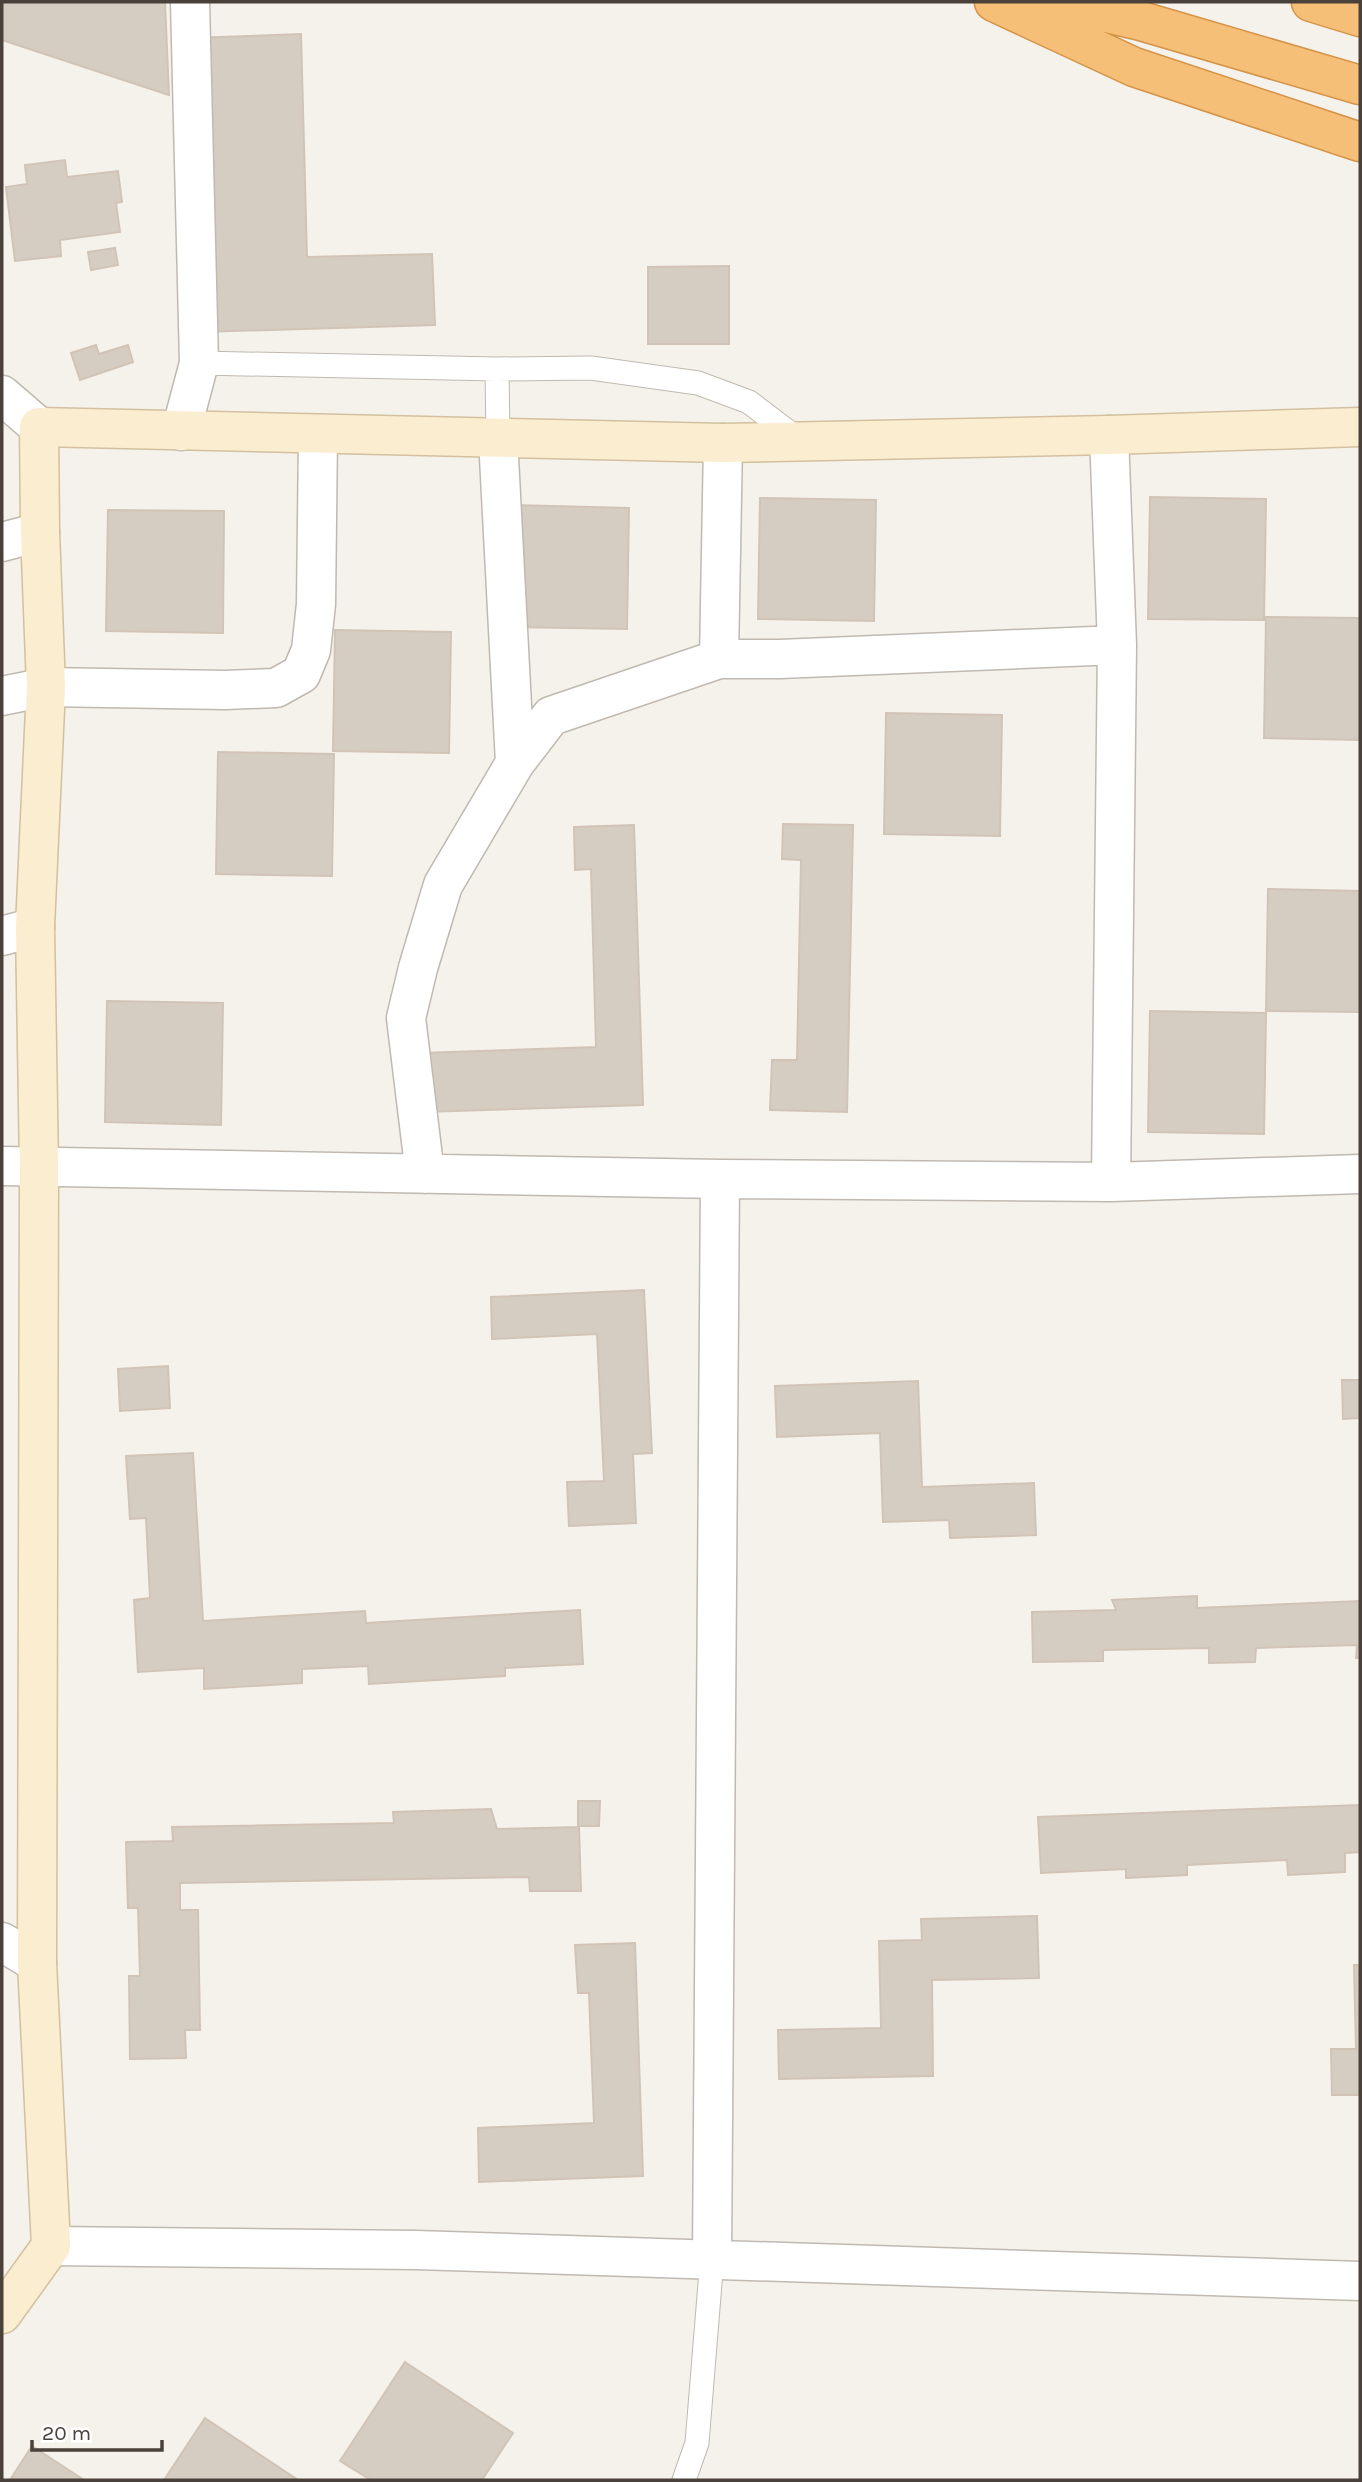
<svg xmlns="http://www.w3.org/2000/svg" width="1362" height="2482" font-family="Karla,sans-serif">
<rect width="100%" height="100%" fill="#f5f2ec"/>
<path fill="#d6cdc2" stroke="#d1c4b6" stroke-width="2" d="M2,2H165L169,95L2,40Z
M301,34L307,257L432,254L435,325L200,332L192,38Z
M65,160L67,177L118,171L122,202L116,203L120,232L60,240L61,256L15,261L6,187L27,184L25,165Z
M115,248L118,265L91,270L88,252Z
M729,266V344H648V267Z
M96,345L99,354L128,345L133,362L80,380L71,353Z
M1150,497L1266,499L1264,620L1148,619Z
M760,498L876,500L874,621L758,619Z
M513,505L629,508L627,629L511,627Z
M108,510L224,511L223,633L106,631Z
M1266,617L1360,618V740L1264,738Z
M335,630L451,632L449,753L333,751Z
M886,713L1002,715L1000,836L884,834Z
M218,752L334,754L332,876L216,874Z
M783,824L853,825L847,1112L770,1110L772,1060H797L801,860L782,859Z
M634,825L643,1105L424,1112L422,1053L596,1047L591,869L575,870L574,827Z
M1268,889L1360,891V1012L1266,1011Z
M107,1001L223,1003L221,1125L105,1122Z
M1150,1011L1266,1013L1264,1134L1148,1132Z
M644,1290L652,1453L633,1454L636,1523L569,1526L567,1482L604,1481L597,1334L492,1339L491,1297Z
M168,1366L170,1408L120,1411L118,1369Z
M1342,1380H1360V1418L1343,1419Z
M918,1381L922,1487L1034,1483L1036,1535L950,1538L949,1520L883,1522L880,1433L777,1437L775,1386Z
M193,1453L203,1621L365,1611L366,1623L580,1610L583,1664L505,1668V1676L369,1684L368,1666L302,1669V1683L204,1689V1668L138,1672L134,1600L150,1598L146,1518L130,1519L126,1456Z
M1197,1596V1608L1360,1601V1658H1356L1357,1645L1256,1648L1255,1662L1209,1663V1648L1103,1650V1661L1033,1662L1032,1612L1116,1610L1112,1600Z
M578,1801H600L599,1826H578Z
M1360,1805V1852L1345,1853V1872L1288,1875L1287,1860L1187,1865V1875L1126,1878V1869L1041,1873L1038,1817Z
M491,1809L497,1829L579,1827L581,1891H530L529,1877L180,1883V1910H198L200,2030H185L186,2058L130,2059L129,1976H140L138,1908H128L126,1842L173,1841L172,1827L394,1823L393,1812Z
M1037,1916L1039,1978L932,1980L933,2076L779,2079L778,2030L881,2028L879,1941L922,1940L921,1919Z
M635,1943L643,2176L479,2182L478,2128L594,2123L589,1993H578L575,1945Z
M1354,1965H1360V2095H1332L1331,2049H1356Z
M405,2362L513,2433L482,2480H371L340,2461Z
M205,2418L298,2480H164Z
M32,2446L84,2480H10Z"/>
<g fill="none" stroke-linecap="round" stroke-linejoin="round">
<g stroke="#c0b9af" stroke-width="25">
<path id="lane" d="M199,363L497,369L591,368L698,383L749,402L799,440
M497,369L498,438
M684,2480L697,2443L712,2259"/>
</g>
<g stroke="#c0b9af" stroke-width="41">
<path id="street" d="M2,395L39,427
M181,431L199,363L190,2
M1109,435L1117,645L1111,1182
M498,438L515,763
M2,542L40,532
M719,659L723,443
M2,696L46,687L225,690L276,688L301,674L311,650L316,604L318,435
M2,936L35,927
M2,1166L720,1179L1111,1182L1360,1174
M425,1174L406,1018L418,968L443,885L515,763L551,716L719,659H780L1117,645
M2,1942L37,1963
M51,2246L416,2250L1360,2281
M712,2259L720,1179"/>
</g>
<g stroke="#d2c09f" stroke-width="41">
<path id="secondary" d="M2,2314L51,2246L37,1963L39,1167L35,927L46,687L40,532L39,427L723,443L1109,435L1360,427"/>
</g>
<g stroke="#d49347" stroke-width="41">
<path id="highway" d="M994,2L1134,67L1360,142
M1060,2L1141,21L1360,85
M1311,2L1360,17"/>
</g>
<use href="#lane" stroke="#fff" stroke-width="23"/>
<use href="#street" stroke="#fff" stroke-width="38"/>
<use href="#secondary" stroke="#fbedd0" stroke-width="38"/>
<use href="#highway" stroke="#f5bf78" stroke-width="38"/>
</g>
<rect width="1362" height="2482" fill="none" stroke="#4a423a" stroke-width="7"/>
<path d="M32 2440v10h130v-10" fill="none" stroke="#4a423a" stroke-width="3.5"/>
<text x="42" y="2440" font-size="21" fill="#4a423a" stroke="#ffffff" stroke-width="5" paint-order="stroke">20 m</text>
</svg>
